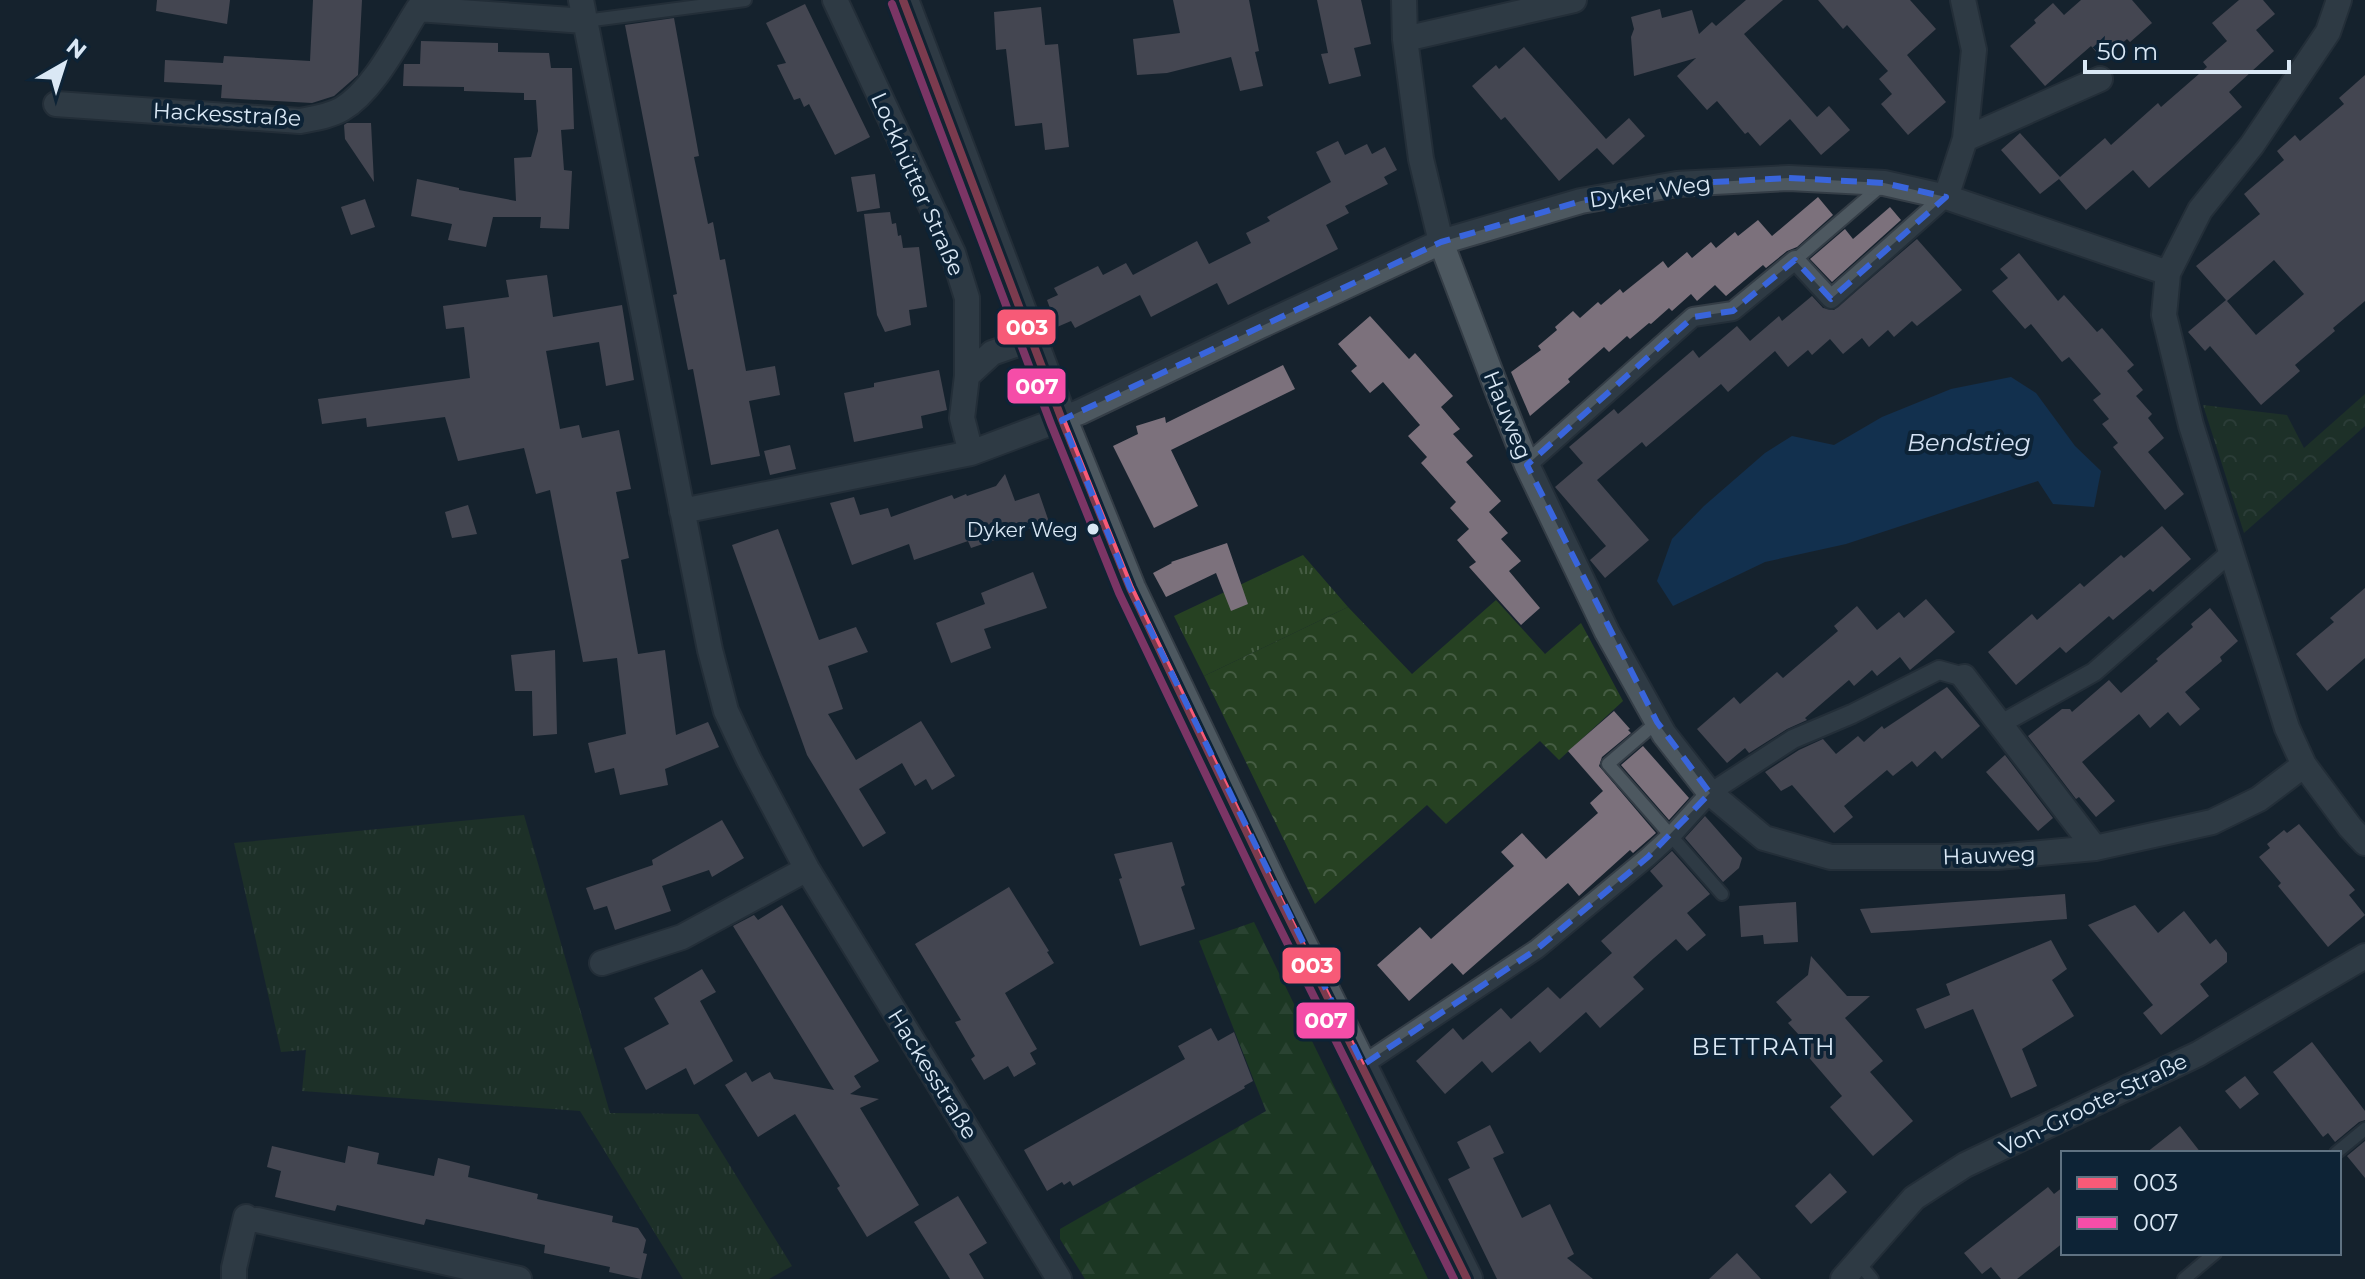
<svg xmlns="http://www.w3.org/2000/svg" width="2365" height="1279" font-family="Montserrat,sans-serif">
<defs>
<pattern id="grass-tufts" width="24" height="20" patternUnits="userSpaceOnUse" patternTransform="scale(2)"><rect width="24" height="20" fill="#264122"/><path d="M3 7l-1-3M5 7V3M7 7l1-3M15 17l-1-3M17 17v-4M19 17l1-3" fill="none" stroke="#455c43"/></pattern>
<pattern id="forest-firs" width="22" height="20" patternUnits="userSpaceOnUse" patternTransform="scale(2)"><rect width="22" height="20" fill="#255117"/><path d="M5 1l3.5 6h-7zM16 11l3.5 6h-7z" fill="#446a39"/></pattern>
<pattern id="park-crowns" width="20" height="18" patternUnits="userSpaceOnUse" patternTransform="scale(2)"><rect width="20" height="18" fill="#264122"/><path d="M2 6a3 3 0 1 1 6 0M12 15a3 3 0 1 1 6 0" fill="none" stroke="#455c43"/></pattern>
</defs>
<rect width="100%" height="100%" fill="#16222d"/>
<path fill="url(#grass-tufts)" d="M1303,555L1348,607L1204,676L1174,616Z
M524,815L610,1113L698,1114L792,1266L769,1279H683L580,1111L302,1091L306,1050L281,1052L234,843Z"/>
<path fill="url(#forest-firs)" d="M1254,922L1428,1279H1085L1060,1239V1229L1266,1111L1199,941Z"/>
<path fill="url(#park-crowns)" d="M2365,394V426L2244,533L2203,405L2287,415L2304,448Z
M1496,600L1545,654L1581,623L1623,701L1559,760L1540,741L1446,824L1427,805L1315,904L1204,676L1348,607L1412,674Z"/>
<path fill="#0f4075" d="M2011,377L2036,393L2075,446L2101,471L2094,507L2053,504L2038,481L1846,544L1765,562L1673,606L1657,581L1672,539L1704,506L1765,453L1792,436L1834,445L1882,417L1951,389Z"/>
<path fill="#7c717c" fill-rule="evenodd" d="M157,0H230L227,24L156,11Z
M313,0H362L358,75L334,96L312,103L221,98L222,85L164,82L165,60L223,63L224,56L310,61Z
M1173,0H1249L1259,51L1255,52L1263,86L1240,91L1231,57L1167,73L1137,75L1133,39L1180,33Z
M1317,0H1361L1371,44L1354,48L1361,76L1329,84L1321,54L1328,53Z
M1746,0H1783L1744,34L1817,117L1829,106L1850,130L1821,155L1790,119L1760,146L1748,132L1745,134L1717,101L1707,110L1677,76L1696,58L1634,76L1631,37L1634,29L1631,17L1660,9L1662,18L1692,10L1699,34L1712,22L1716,26Z
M1818,0H1910L1936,29L1907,55L1946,102L1908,135L1881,104L1892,94L1879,79L1888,71L1847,25L1843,29Z
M2081,0H2132L2152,23L2130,42L2127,39L2103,60L2091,46L2045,86L2010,46L2036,23L2034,20L2053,3L2064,15Z
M2239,0H2263L2275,14L2256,30L2274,51L2229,92L2242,107L2149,188L2133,170L2086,210L2059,179L2040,194L2001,150L2020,133L2060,177L2105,138L2111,145L2158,103L2161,107L2207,67L2203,62L2227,41L2212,23Z
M805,4L870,137L835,155L809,104L804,107L800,98L794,100L777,65L786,63L766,23Z
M1041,7L1045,45L1058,44L1069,147L1045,150L1042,123L1015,126L1006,49L996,50L994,12Z
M674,18L699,156L694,157L708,224L713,222L720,260L725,259L746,371L775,366L780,395L749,401L760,456L711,465L693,369L688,370L673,295L677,294L625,25Z
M421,41L498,43V52L549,53L551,68H572L574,129L561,130L564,170L572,171L569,229L540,228L541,217H493L486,247L448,240L452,224L411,216L417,179L459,188V190L516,201L514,158L531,157L538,131L536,100H524V93L464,91V87L403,86L404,64H420Z
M1524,47L1606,139L1629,118L1645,136L1613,165L1597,148L1559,181L1505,117L1501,120L1472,86L1496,65L1499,69Z
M2365,75V301L2333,328L2335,331L2295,365L2300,371L2261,405L2210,346L2205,351L2188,332L2226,300L2196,266L2260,214L2244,194L2284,160L2277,151L2295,135L2300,141L2344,104L2339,98ZM2274,260L2304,294L2256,335L2227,301Z
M347,123H371L374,182L345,139L344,125Z
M1338,141L1345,155L1367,144L1372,154L1385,147L1397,170L1384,177L1388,184L1345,206L1349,213L1326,225L1338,249L1228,305L1217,283L1151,317L1140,295L1075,328L1071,321L1057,327L1047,300L1058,295L1054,288L1098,266L1103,275L1126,263L1133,275L1197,241L1209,264L1251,243L1246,233L1270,221L1267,217L1331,182L1316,152Z
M875,174L880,208L857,212L851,177Z
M1818,197L1833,215L1797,247L1787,251L1766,268L1763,265L1726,296L1715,285L1697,301L1691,294L1672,311L1669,308L1651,324L1649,323L1630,339L1627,336L1609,352L1604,347L1568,379L1570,382L1530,416L1511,372L1541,350L1538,346L1557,330L1555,327L1573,311L1580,318L1598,302L1601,305L1620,289L1623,293L1663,261L1668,268L1687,252L1692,258L1711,242L1716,248L1735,232L1738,236L1758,220L1772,236Z
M365,199L375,227L351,235L341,207Z
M1890,207L1901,220L1832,282L1810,259L1845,229L1853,239Z
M890,212L892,224L896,223L898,236L901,235L903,248L919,247L927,307L909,310L911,325L885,332L877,315L864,214Z
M1917,239L1962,290L1917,326L1912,321L1894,337L1888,330L1869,347L1862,338L1843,354L1830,339L1812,355L1808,350L1788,367L1775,351L1728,392L1721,384L1646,447L1642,442L1597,480L1649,540L1605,578L1590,560L1606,546L1555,487L1583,463L1569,447L1614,409L1618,414L1693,350L1699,358L1737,326L1750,341L1779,316L1782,321L1812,296L1823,308L1834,310Z
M2019,253L2058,301L2064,295L2097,332L2102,328L2134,365L2127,371L2143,390L2136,396L2152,414L2148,418L2164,438L2148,452L2184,494L2165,510L2113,447L2118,443L2102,424L2109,419L2093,400L2101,394L2069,357L2062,362L2031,324L2025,329L1992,291L2008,278L2000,269Z
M547,275L553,317L622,305L634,380L606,386L599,342L546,351L560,429L579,425L582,438L619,430L631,489L616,492L629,558L621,560L638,654L665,650L676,735L708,722L719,747L665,769L668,785L620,795L614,768L595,773L588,743L626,734L617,658L583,662L550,490L536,494L524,448L458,461L445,417L367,427L366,418L322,424L318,399L470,378L464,327L446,329L443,306L509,297L506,280Z
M1370,316L1409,359L1415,353L1453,396L1441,407L1460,429L1453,434L1473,456L1466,462L1501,501L1489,512L1508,533L1501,539L1521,561L1509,571L1540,608L1521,625L1469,567L1476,562L1457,540L1469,529L1450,508L1456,502L1421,463L1427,457L1408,436L1420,425L1383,382L1370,393L1351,371L1357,366L1338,344Z
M1283,365L1295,389L1171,450L1198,506L1154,528L1113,446L1138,434L1136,426L1165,417L1166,423Z
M939,370L947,410L921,416L923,428L854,442L844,393L874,387V383Z
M790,445L796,469L770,475L764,451Z
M1005,474L1015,501L1039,493L1049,522L971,548L968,541L914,560L909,544L852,565L830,503L854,497L860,515L888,508L891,517L952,495L954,499L966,494L967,496L996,486Z
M468,505L477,534L452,538L445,512Z
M2162,526L2191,559L2153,592L2150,589L2113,620L2109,616L2066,653L2060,647L2016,685L1988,652L2032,614L2037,620L2080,583L2084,587L2121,555L2124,558Z
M778,529L819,640L856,627L868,652L828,666L843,709L828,714L856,760L921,721L955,776L932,790L926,779L915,786L902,763L859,789L886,833L863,847L807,755L732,545Z
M1227,543L1248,604L1231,611L1216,573L1166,597L1153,573L1172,563L1171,562Z
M1033,572L1047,608L984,629L991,648L951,663L936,623L985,604L981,593Z
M2365,588V658L2327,691L2296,654L2334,622L2330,618Z
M1926,599L1955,632L1910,670L1900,657L1877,676L1872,670L1854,686L1849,680L1805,718L1807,720L1787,729L1749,753L1745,748L1727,763L1697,729L1734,697L1740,704L1777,672L1783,678L1838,631L1834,626L1857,606L1877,630L1899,612L1904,618Z
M2210,608L2238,641L2220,657L2222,661L2185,692L2200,709L2180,726L2168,712L2150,728L2139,714L2082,762L2115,801L2096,817L2079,797L2076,799L2028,736L2062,709H2070L2072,712L2109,680L2121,693L2158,661L2156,659L2193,627L2191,624Z
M555,650L557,734L533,736L532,691H515L511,655Z
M1947,687L1980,726L1942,759L1935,751L1917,767L1912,761L1893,776L1887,770L1844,806L1853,817L1834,833L1792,785L1781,791L1765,772L1799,750L1823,739L1836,754L1858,736L1864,742L1882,726L1884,729Z
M1614,711L1630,729L1628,730L1631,733L1602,757L1599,766L1656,833L1633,853L1630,850L1579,896L1568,883L1463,975L1452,963L1409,1001L1377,965L1420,927L1431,939L1514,866L1501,852L1522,833L1546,859L1598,813L1590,803L1603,791L1568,751Z
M1643,746L1689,798L1669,820L1621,765Z
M2005,755L2053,818L2038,831L1986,772Z
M1705,816L1742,858L1739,868L1723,882L1685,838Z
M722,820L744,858L712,877L709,870L662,886L671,911L615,930L607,906L594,910L586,888L653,865L652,860Z
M2299,824L2355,890L2349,895L2365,915L2328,947L2278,886L2281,883L2259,857L2270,848L2267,844L2284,830L2287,833Z
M1172,842L1185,885L1181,887L1195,929L1140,946L1119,879L1122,878L1114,854Z
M1672,851L1710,894L1687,913L1706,935L1687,951L1676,939L1654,958L1633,977L1644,989L1600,1028L1586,1012L1540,1053L1530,1041L1492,1073L1482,1061L1445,1094L1416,1061L1453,1028L1463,1040L1501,1008L1511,1019L1548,987L1560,999L1612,953L1601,941L1663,886L1650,871Z
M1009,887L1049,951L1047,952L1054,963L1005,993L1037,1049L1030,1053L1036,1064L1014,1077L1008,1066L984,1080L971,1059L975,1056L955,1022L961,1020L915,944Z
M2065,894L2067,919L1919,930L1871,933L1860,909Z
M1796,902L1798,942L1764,944L1763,935L1741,937L1739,906Z
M782,905L879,1061L854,1076L861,1087L850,1094L879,1099L860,1108L919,1205L867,1237L837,1188L840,1186L795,1114L758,1137L725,1085L746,1072L752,1082L770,1072L774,1079L834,1090L733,926L754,915L758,920Z
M2135,905L2158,933L2184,911L2210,944L2216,939L2227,953V962L2200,984L2209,996L2161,1035L2143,1013L2153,1005L2088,925Z
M2051,940L2067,969L2052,980L2074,1016L2022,1049L2037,1086L2011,1098L1973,1009L1925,1029L1916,1009L1950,995L1946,984Z
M1811,956L1847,996H1870L1845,1018L1883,1061L1870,1072L1913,1121L1873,1156L1830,1107L1842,1096L1805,1053L1811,1048L1788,1023L1792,1020L1776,1002L1808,975Z
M702,969L716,992L700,1001L733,1061L694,1085L686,1068L646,1090L624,1048L669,1024L654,998Z
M1211,1028L1218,1041L1234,1032L1253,1081L1244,1086L1245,1088L1073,1186L1070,1181L1064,1185L1062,1182L1047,1191L1024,1150L1185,1059L1178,1046Z
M2312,1042L2365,1111V1120L2359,1122L2335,1142L2328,1133L2323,1137L2273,1072Z
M2245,1076L2259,1094L2240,1109L2225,1091Z
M1490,1125L1504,1153L1493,1158L1522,1218L1550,1204L1574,1254L1567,1258L1593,1279H1497L1448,1179L1470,1168L1457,1142Z
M2180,1126L2201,1153H2146Z
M2365,1141V1178L2347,1156Z
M272,1146L345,1163L348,1146L379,1153L377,1164L434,1176L438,1158L470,1166L468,1177L538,1194L537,1199L613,1216L612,1222L638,1228L646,1240L643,1253L647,1254L641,1279L609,1272L610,1267L544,1253L545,1245L426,1219L424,1225L337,1205L335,1211L275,1197L281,1171L267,1167Z
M1830,1173L1847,1192L1811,1224L1795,1206Z
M2048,1187L2054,1194L2063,1187V1243L2017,1279H2001L1991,1267L1982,1274L1964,1253Z
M958,1196L987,1243L969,1254L984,1279H950L914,1222Z
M1737,1253L1761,1279H1709Z"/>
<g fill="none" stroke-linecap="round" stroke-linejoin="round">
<g stroke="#343d46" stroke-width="16">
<path id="service" d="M585,21L745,0
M1795,260L1881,186
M1657,722L1608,764L1722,894
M2336,1153L2365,1129
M1858,1262L1872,1279
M2184,1279L2215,1253"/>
</g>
<g stroke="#343d46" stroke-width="22">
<path id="pedestrian" d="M1527,465L1693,317L1733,311L1795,260L1831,299L1946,197
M2001,724L2094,672L2230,553
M1363,1065L1537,949L1648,857L1672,835L1710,793L1793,739L1852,714L1939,670L1964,677"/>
</g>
<g stroke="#343d46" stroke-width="28">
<path id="minor" d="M581,0L710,650L726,711L749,760L807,869L1059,1279
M835,0L953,253L967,298V376L962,418L971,453
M1404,0L1405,39L1421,159L1441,242L1500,397L1527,465L1607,632L1664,734L1710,793L1764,838L1831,857H1997L2095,848L2212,822L2259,799L2304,765
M2339,0L2328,32L2252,145L2200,210L2168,273L2164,315L2191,425L2287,728L2304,765L2350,827L2365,843
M1405,39L1574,0
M56,104L300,121C315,118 330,116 342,109C374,90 398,40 418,9L585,21
M1965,139L2100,79
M1946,197L1965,139L1974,50L1963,0
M967,376L992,353L1032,339
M682,511L971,453L1080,412L1258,327L1441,242L1581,201L1677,184L1789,178L1884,183L1946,197L2168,273
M1964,677L2095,848
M602,963L682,937L807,869
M257,1220L519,1279
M234,1279V1268L246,1217
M1843,1279L1914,1198L1965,1165L2198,1054L2365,956"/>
</g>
<g stroke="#343d46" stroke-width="34">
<path id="tertiary" d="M903,0L1062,420L1130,588L1272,885L1467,1279"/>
</g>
<use href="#service" stroke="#4d5860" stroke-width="12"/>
<use href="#pedestrian" stroke="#4d5860" stroke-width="18"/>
<use href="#minor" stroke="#4d5860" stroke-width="24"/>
<use href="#tertiary" stroke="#4d5860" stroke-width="30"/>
<g stroke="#0d2336" stroke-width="14">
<path id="bus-1" d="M903,0L1062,420L1130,588L1272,885L1467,1279"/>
</g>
<g stroke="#0d2336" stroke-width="14">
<path id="bus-2" d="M892,4L1051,424L1119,593L1261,890L1454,1279"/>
</g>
<use href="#bus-1" stroke="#f75a77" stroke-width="8"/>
<use href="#bus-2" stroke="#f54da8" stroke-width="8"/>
</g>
<path d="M0 0H2365V1279H0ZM1789,178L1884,183L1946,197L1831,299L1795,260L1733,311L1693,317L1527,465L1657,722L1710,793L1648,857L1537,949L1363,1065L1130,588L1062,420L1441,242L1581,201L1677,184Z" fill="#16222d" fill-opacity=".55" fill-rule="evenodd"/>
<path fill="none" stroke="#3965dc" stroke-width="6" stroke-dasharray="16 10" stroke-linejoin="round" d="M1789,178L1884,183L1946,197L1831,299L1795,260L1733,311L1693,317L1527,465L1657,722L1710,793L1648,857L1537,949L1363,1065L1130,588L1062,420L1441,242L1581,201L1677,184Z"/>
<circle fill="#dae8f5" stroke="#0d2336" stroke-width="3" cx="1093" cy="529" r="7"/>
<g text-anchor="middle" stroke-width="8" stroke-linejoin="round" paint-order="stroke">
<g font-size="20" fill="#dae8f5" stroke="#0d2336" text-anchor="end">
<text x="1078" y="537">Dyker Weg</text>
</g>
<g font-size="22" fill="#dae8f5" stroke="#0d2336">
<text transform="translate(227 114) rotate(3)" y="8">Hackesstraße</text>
<text transform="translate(918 184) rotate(66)" y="8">Lockhütter Straße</text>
<text transform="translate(1650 191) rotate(-8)" y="8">Dyker Weg</text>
<text transform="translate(1508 415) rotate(68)" y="8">Hauweg</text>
<text transform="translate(1989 855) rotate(-2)" y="8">Hauweg</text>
<text transform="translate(933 1074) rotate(58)" y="8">Hackesstraße</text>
<text transform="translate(2093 1104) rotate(-26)" y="8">Von-Groote-Straße</text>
</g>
<g font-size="24" font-style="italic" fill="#d4e1f3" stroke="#0d2336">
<text x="1969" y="451">Bendstieg</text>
</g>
<g font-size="24" letter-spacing="2" fill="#dae8f5" stroke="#0d2336">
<text x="1764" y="1055">BETTRATH</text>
</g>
</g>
<g stroke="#0d2336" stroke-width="3">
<rect x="996" y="308" width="61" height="38" rx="8" fill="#f75a77"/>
<rect x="1006" y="367" width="61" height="38" rx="8" fill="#f54da8"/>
<rect x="1281" y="946" width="61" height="39" rx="8" fill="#f75a77"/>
<rect x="1295" y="1001" width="61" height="39" rx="8" fill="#f54da8"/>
</g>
<g font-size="22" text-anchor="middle" font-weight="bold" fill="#fff">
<text x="1027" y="335">003</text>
<text x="1037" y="394">007</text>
<text x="1312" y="973">003</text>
<text x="1326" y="1028">007</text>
</g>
<rect x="2061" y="1151" width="280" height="104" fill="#0d2336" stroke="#5f7282" stroke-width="2"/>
<rect x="2077" y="1177" width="40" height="12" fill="#f75a77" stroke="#5f7282" stroke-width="2"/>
<text x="2133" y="1191" font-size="24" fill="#dae8f5">003</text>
<rect x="2077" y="1217" width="40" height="12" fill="#f54da8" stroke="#5f7282" stroke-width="2"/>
<text x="2133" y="1231" font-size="24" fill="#dae8f5">007</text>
<g transform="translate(64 64) rotate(39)" stroke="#0d2336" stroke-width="6" paint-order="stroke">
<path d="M0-6L14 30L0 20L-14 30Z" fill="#dae8f5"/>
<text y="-12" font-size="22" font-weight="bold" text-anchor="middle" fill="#dae8f5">N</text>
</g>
<path d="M2085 60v12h204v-12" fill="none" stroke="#dae8f5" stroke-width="4"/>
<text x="2097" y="60" font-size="24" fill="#dae8f5" stroke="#0d2336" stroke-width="6" paint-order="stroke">50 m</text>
</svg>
